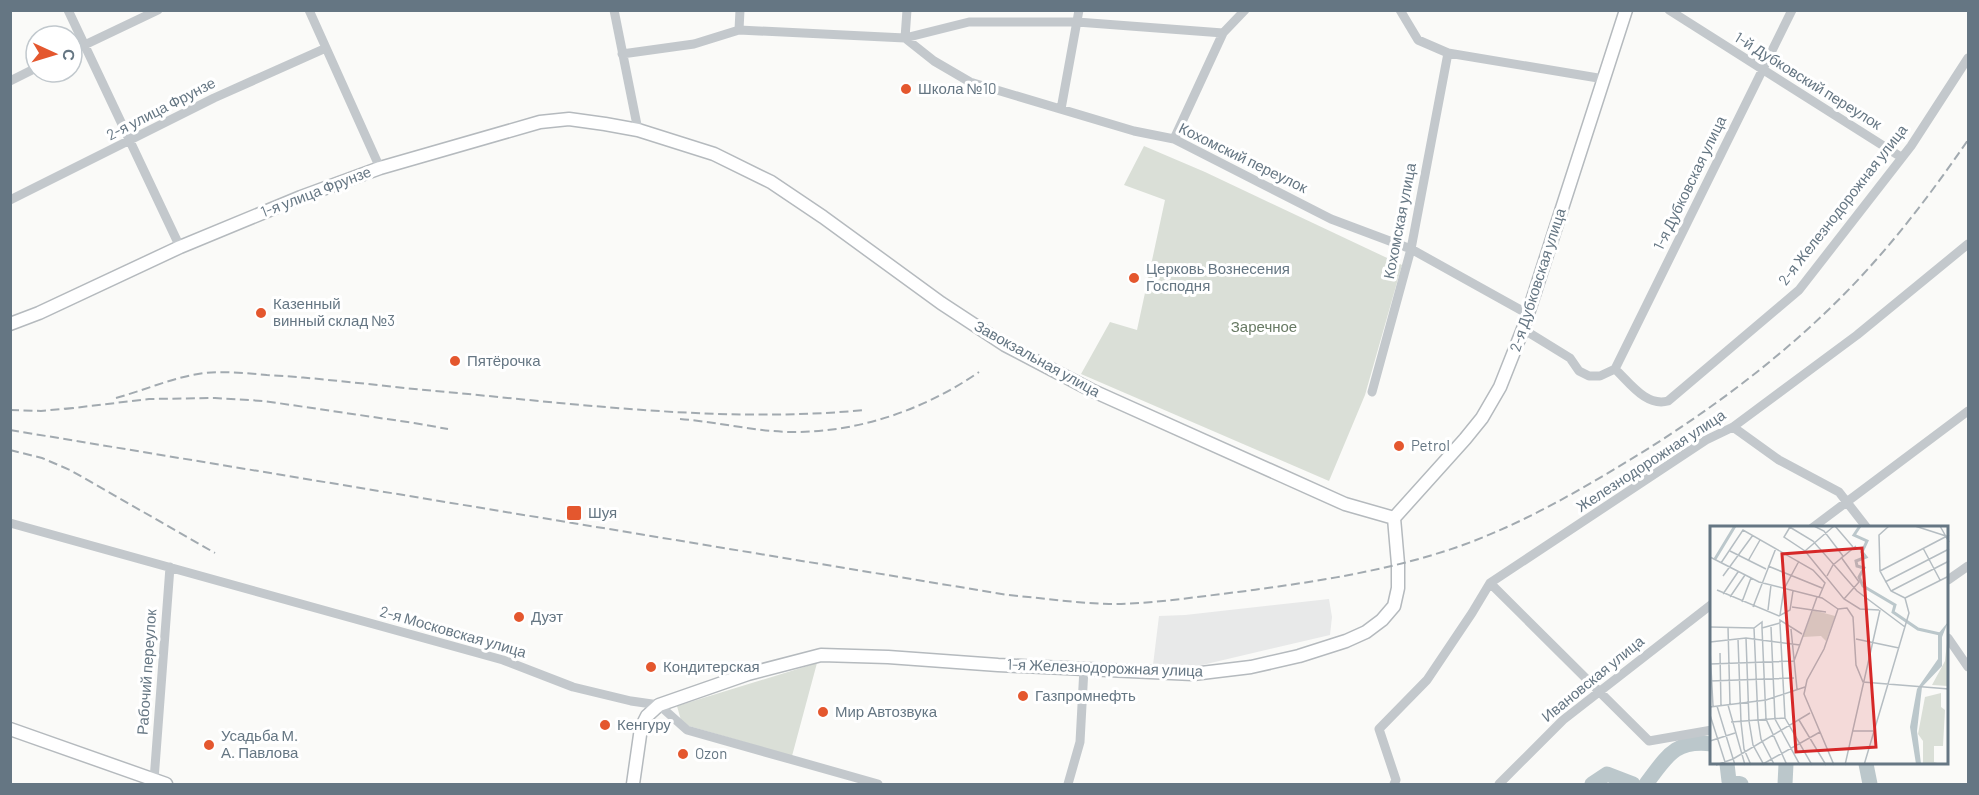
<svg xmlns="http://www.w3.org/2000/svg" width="1979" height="795" font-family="Barlow,sans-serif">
<rect width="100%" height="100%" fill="#fafaf8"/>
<path fill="#e8e9e9" d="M1329,599L1332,617L1330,635L1198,666L1153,665L1159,616L1185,615Z"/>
<path fill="#dadfd7" d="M1144,146L1205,172L1402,265L1365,395L1329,481L1081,374L1110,322L1137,330L1165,200L1124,185Z
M817,663L792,756L682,724L677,706Z"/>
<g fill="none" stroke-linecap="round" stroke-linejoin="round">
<path stroke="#bbc7cb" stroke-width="15" d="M1727,764L1729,781L1741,784
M1866,764L1870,784
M1592,784L1607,774L1633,784
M1646,784C1666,758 1674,739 1712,744
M1785,784L1786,764"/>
<g stroke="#b5babe" stroke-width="15">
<path id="major" d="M10,324L39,313L180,247L301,197L380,168L540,122L569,119L605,124L638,130L714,154L771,182L823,217L941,303L1005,345L1091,390L1345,504L1394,518
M1394,518L1465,439L1482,418L1500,387L1523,329L1626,10
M10,729L166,784
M633,784L641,728L647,716L659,705L748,674L821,655L888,657L998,665L1193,674L1251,667L1299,656L1346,641L1366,632L1382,620L1394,606L1398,588V564L1394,518"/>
</g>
<path stroke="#c3c8cc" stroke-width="9" d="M68,10L180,247
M309,10L380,168
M614,10L638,130
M907,10L905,38L934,61L970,82L1134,131L1174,139L1331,219L1411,249L1528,314
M1400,10L1418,40L1448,53L1604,79
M1669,10L1901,157
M739,30L740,10
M72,51L158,10
M622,54L694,44L739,30L905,38L969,22H1077L1223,33
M10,81L36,68
M1061,109L1079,10
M1174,139L1223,33L1245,10
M10,200L214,98L326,48
M1523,329L1570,358L1579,371L1589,376H1600L1615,369
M1615,369C1630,383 1646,407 1668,401L1799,290L1911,146L1968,58
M1615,369L1792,10
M1372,392L1411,249L1448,53
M1733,427L1779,460L1839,492L1867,528
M10,523L503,660L573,687L631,701L659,705L687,730L878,784
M1812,528L1968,411
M1948,580L1968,566
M1490,583L1649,741L1712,730
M1948,638L1968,667
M154,780L170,567
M1068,784L1080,742L1084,668
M1394,784L1396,780L1379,729L1427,680L1472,613L1490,583L1706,440L1733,427L1857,335L1968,244
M1499,784L1563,720L1712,604"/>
<use href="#major" stroke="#fff" stroke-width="12"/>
<path stroke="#a2aab0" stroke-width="2" stroke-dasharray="9 4.5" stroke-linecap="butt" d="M116,398C145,390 174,377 204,373C225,371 246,373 267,375C320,378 373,385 425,390C570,403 720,424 865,410
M65,409L149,399L215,398L264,401L414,423L448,429
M10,410L41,411L73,408
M680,419C717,422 753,431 790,432C857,433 924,410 979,372
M10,430L1008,595C1042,598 1075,603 1109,604C1152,604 1195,597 1238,592C1314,582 1390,571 1463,545C1518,525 1568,497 1618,467C1692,423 1763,372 1825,313C1880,261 1926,201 1968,140
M10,450L42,458L70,470L215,553"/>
</g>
<g fill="#e4572e" stroke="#fff" stroke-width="2">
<circle cx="906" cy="89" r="6"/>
<circle cx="1134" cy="278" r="6"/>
<circle cx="261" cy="313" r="6"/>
<circle cx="455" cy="361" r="6"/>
<circle cx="1399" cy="446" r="6"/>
<rect x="566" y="505" width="16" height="16" rx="3"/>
<circle cx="519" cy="617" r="6"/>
<circle cx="651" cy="667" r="6"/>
<circle cx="1023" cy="696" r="6"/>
<circle cx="823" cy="712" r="6"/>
<circle cx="605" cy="725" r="6"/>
<circle cx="209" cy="745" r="6"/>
<circle cx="683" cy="754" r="6"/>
</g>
<g text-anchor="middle" stroke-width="6" stroke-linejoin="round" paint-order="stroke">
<g font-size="15" fill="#657683" stroke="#fff">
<text transform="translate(1808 81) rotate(32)" y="5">1-й Дубковский переулок</text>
<text transform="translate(161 109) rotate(-27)" y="5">2-я улица Фрунзе</text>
<text transform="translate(1243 158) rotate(26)" y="5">Кохомский переулок</text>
<text transform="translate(1690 183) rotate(-64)" y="5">1-я Дубковская улица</text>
<text transform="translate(316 192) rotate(-21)" y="5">1-я улица Фрунзе</text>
<text transform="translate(1843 205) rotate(-52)" y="5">2-я Железнодорожная улица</text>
<text transform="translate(1400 221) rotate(-79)" y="5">Кохомская улица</text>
<text transform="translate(1538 280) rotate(-72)" y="5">2-я Дубковская улица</text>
<text transform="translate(1037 359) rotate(29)" y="5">Завокзальная улица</text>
<text transform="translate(1651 461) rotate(-33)" y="5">Железнодорожная улица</text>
<text transform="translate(453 632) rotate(16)" y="5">2-я Московская улица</text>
<text transform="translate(1105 668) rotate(2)" y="5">1-я Железнодорожная улица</text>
<text transform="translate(147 672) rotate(-86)" y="5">Рабочий переулок</text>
<text transform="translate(1593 679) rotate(-39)" y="5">Ивановская улица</text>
</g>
<g font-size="15" fill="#657683" stroke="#fff" text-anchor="start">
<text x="918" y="94">Школа №10</text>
<text x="1146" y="274">Церковь Вознесения<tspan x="1146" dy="17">Господня</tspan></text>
<text x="273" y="309">Казенный<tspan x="273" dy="17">винный склад №3</tspan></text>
<text x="467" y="366">Пятёрочка</text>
<text x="1411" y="451">Petrol</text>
<text x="588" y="518">Шуя</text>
<text x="531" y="622">Дуэт</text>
<text x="663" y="672">Кондитерская</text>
<text x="1035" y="701">Газпромнефть</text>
<text x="835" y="717">Мир Автозвука</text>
<text x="617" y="730">Кенгуру</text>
<text x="221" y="741">Усадьба М.<tspan x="221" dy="17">А. Павлова</tspan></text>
<text x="695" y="759">Ozon</text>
</g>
<g font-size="15" fill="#687a64" stroke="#fff">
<text x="1264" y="332">Заречное</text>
</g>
</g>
<g transform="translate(1710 526)">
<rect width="238" height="238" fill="#fafaf8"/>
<path d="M103,84L125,90L116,115L111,110L93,111ZM238,108V160L222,159L235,135ZM231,167V181L235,184L233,220H224V236L231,238H213V215L208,208L215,171Z" fill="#dadfd7"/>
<path d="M238,96L232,111V140L212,161L207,205L211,238H206L200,201L207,163L228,133V108Z" fill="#bbc7cb"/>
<path fill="none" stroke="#bbc7cb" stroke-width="3" d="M150,0L144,9L157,15L152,26L156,31L146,35L147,40L154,42L149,51L153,60L185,79L183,86L208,103L230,108M5,33L25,0"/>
<path fill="none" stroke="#b5bdc2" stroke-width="1.5" d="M78,0L103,15L147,65L195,101M104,0L114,5L133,30M125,0L143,21M179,0L169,9L170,45L181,65L195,72M205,0L236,10M230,0L239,16M80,1L74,11L95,25L134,73L150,83L169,84M213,22L230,54M20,25L56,43M95,25L124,0M0,31L49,56L112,72L128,83M131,31L149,56L134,73M38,35L50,14M11,37L33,4L103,44L115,57L109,71M58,40L112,62M170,45L239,9M13,50L43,9M117,50L123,39L146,20M175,56L239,23M7,64L69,90L80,84L83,65M181,65L239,35M13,68L28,46M20,71L35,49M195,72L239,50M32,76L41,52M43,81L66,22M82,81L116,86M128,83L137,82L143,91L146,139L153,156L239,163M58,84L61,59M70,89L74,63L89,35M70,98L75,192M0,101L44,102L52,96V102L70,97V94L92,108M18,101L20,178M61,101L65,193L90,239M44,102L48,194L51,213L64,238M52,102L56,193L77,239M81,103L87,163M36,112L39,195L43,219L54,239M28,113L31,196L34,223L41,239M146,113L189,122M0,116L36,112L90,119M0,124L3,180M10,127L11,180M0,138L84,135L107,71M0,155L84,152M178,158L199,87L195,72M18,179L35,239M7,180L25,239M0,181L56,174L95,161M0,189L16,239M75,192L102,239M89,194L116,239M21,196L75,192M142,205H163M0,215L25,207M53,238L110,206M6,239L23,233L100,187M124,239L94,168L97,154L114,123L128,83M135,239L170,84M154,239L178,158"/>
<path fill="#d62828" fill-opacity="0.15" stroke="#d62828" stroke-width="3" d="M152,22L166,221L86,226L72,28Z"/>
<rect width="238" height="238" fill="none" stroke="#657683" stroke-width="3"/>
</g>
<rect width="1979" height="795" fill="none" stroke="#657683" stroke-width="24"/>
<g transform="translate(54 54) rotate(94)"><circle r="28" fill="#ffffff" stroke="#c1c8cd" stroke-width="1.5"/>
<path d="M0-4.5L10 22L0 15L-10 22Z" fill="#e4572e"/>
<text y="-9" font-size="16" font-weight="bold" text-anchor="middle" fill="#657683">С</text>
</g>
</svg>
